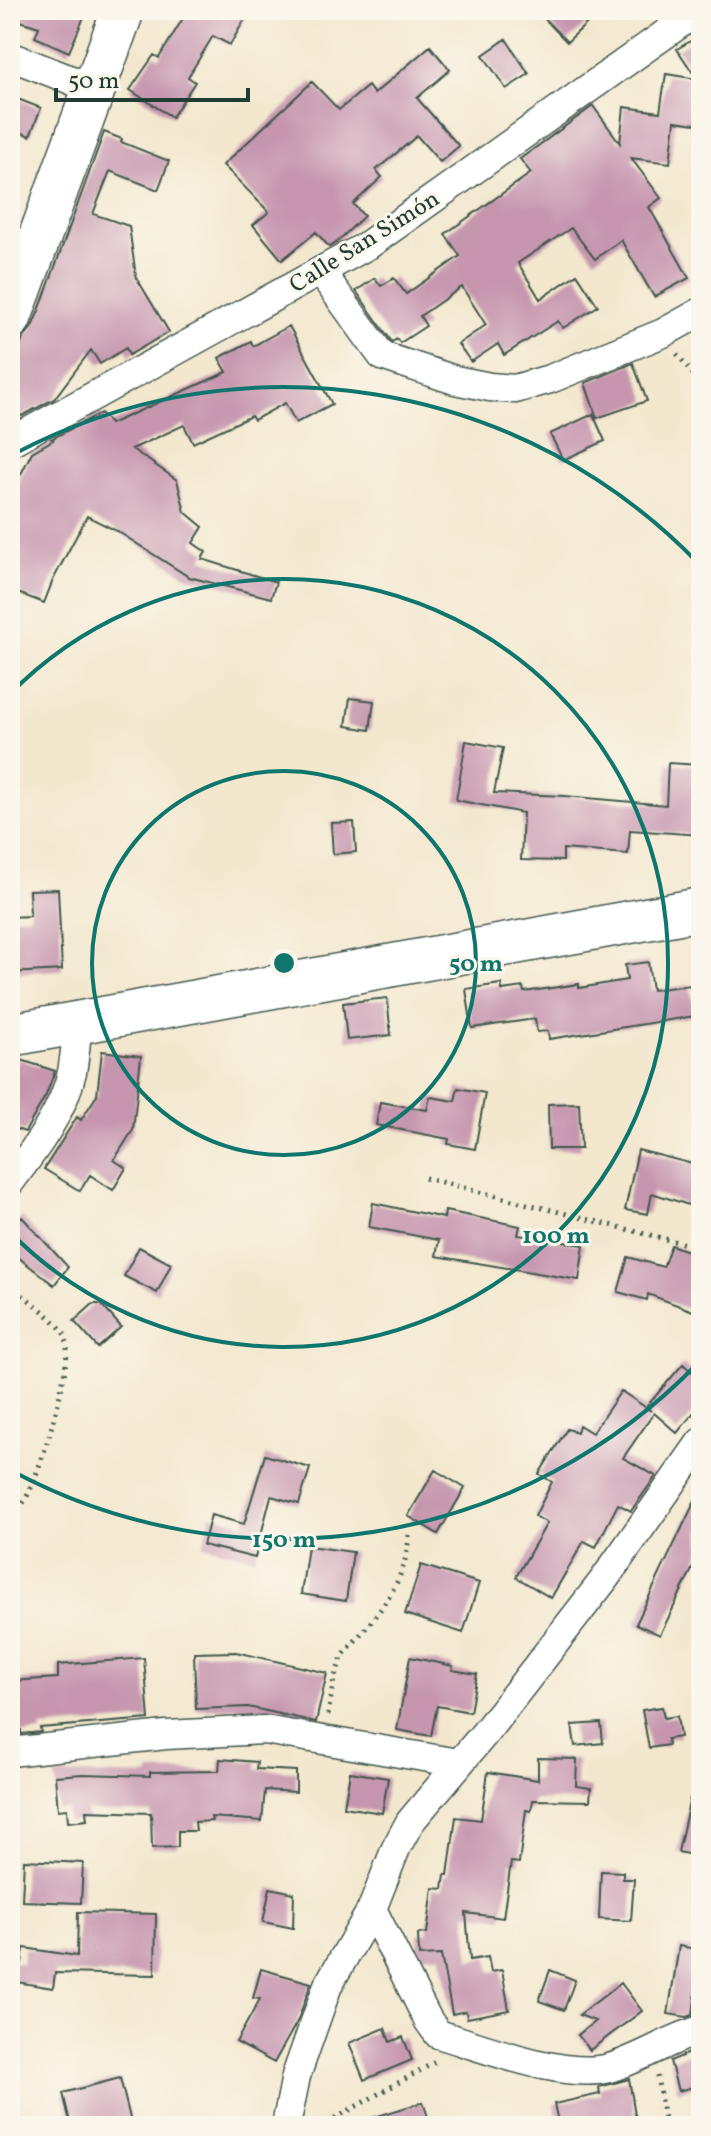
<svg xmlns="http://www.w3.org/2000/svg" width="711" height="2136" font-family="Vollkorn,serif">
<rect width="100%" height="100%" fill="#fbf7ec"/>
<filter id="ink" filterUnits="userSpaceOnUse"><feTurbulence type="fractalNoise" baseFrequency=".0125" numOctaves="2"/><feDisplacementMap in="SourceGraphic" scale="16" xChannelSelector="R" yChannelSelector="G"/><feConvolveMatrix kernelMatrix="1 2 1 2 8 2 1 2 1" color-interpolation-filters="sRGB"/></filter>
<filter id="wash" filterUnits="userSpaceOnUse"><feTurbulence type="fractalNoise" baseFrequency=".006" numOctaves="4" result="noise"/><feDisplacementMap in="SourceGraphic" scale="32" xChannelSelector="R" yChannelSelector="G"/><feGaussianBlur stdDeviation="1.8" result="paint"/><feColorMatrix in="noise" values="0 0 0 0 0 0 0 0 0 0 0 0 0 0 0 0 0 1.4 0 .05"/><feComposite in="paint" operator="in"/></filter>
<g filter="url(#wash)">
<rect width="100%" height="100%" fill="#f3e7ce"/>
<g id="blocks">
<path fill="#c696af" d="M10,10H87L69,52L35,37L39,27L10,18Z
M188,10H250L230,45L213,36L188,77L195,82L172,117L130,90L154,55L159,58Z
M536,10H601L567,42Z
M506,39L529,74L506,89L483,55Z
M694,39L701,48V88L696,124L675,121L670,163L631,158L661,198L649,207L689,278L654,297L621,240L595,259L571,228L518,263L540,299L577,274L598,306L563,328L558,321L504,355L498,344L471,362L458,344L486,325L462,287L420,316L426,326L400,343L397,339L392,342L356,291L375,278L381,286L394,278L406,294L460,256L445,234L531,173L520,159L593,106L620,143L624,107L660,112L666,74L697,79L677,49Z
M430,46L450,70L417,98L459,146L440,162L417,136L376,170L382,177L353,204L364,216L336,243L329,247L316,232L282,260L253,225L269,212L223,165L312,82L339,110L368,86L374,94Z
M10,96L41,108L30,136L10,128Z
M104,132L122,139L121,142L169,161L158,190L110,171L93,214L129,226L136,277L169,332L129,355L126,348L100,364L91,350L54,399L22,416L10,406V379L23,338L32,327L40,308Z
M289,326L332,404L296,423L285,403L254,420L251,416L193,443L184,425L132,449L177,480L185,512L203,527L193,543L206,552L202,559L276,582L271,598L189,577L117,531L87,516L53,580L44,603L10,590V496L32,452L53,440L51,439L101,413L110,424L227,372L219,358L251,341L253,346Z
M633,363L647,401L597,418L585,383Z
M593,414L605,441L563,460L550,434Z
M350,698L374,701L370,730L346,726Z
M466,741L503,748L494,793L565,796L666,805L668,763L701,765V835L630,830L628,854L563,849V861L521,860L523,813L456,800Z
M354,822L356,852L333,854L331,823Z
M58,889L62,970L10,973V917L30,916L29,890Z
M648,962L652,990L690,985L695,1016L549,1039L548,1031L537,1032L535,1019L472,1028L466,989L501,984L502,990L523,987L524,992L579,984V988L627,980L625,965Z
M387,998L391,1035L347,1040L343,1003Z
M102,1051L141,1056L133,1130L114,1160L126,1168L113,1190L90,1175L80,1191L44,1169L77,1117L81,1120L97,1095Z
M18,1059L55,1071L46,1095L25,1132L10,1127V1082Z
M458,1088L485,1093L475,1149L448,1144L449,1139L376,1125L380,1102L427,1110L430,1097L455,1101Z
M579,1103L581,1149H549L548,1104Z
M638,1150L701,1166V1209L652,1193L648,1214L625,1210Z
M373,1203L444,1218L445,1211L520,1226L518,1235L584,1245L579,1280L436,1256L439,1240L369,1227Z
M22,1217L68,1267L54,1285L10,1251V1233Z
M671,1245L701,1256V1266L695,1283L701,1286V1314L648,1294L647,1300L618,1292L628,1257L663,1267Z
M139,1247L171,1264L157,1293L124,1276Z
M93,1304H101L121,1327L98,1348L74,1321Z
M683,1364L701,1380V1404L677,1433L654,1413L623,1458L656,1476L631,1511L618,1504L596,1547L584,1541L551,1598L516,1577L547,1523L535,1516L552,1482L539,1474L567,1429L577,1432L579,1425L592,1433L621,1391L651,1411L646,1407Z
M265,1455L310,1468L299,1504L271,1496L255,1558L203,1545L211,1515L244,1524Z
M435,1470L465,1488L438,1534L408,1516Z
M701,1488V1551L660,1635L636,1624Z
M308,1546L353,1552L346,1601L301,1594Z
M421,1565L479,1583L463,1633L405,1614Z
M236,1652L327,1673L316,1722L248,1707L196,1709L194,1653Z
M410,1657L453,1666L452,1670L477,1674L470,1712L437,1706L431,1736L397,1730Z
M144,1658L149,1719L40,1728L41,1732L21,1734V1730H10V1681L58,1678V1665Z
M662,1707L664,1718L677,1716L680,1737L667,1739L668,1745L649,1748L642,1710Z
M601,1723L603,1743L575,1746L572,1725Z
M538,1758L577,1759L576,1786L591,1788L590,1801L533,1800L531,1811L526,1810L519,1863L511,1862L503,1918L466,1913L470,1960L488,1957L491,1972L502,1970L509,2010L467,2018L466,2011L452,2014L441,1955L419,1956L418,1934L427,1933L433,1888L443,1889L445,1875H448L456,1817L481,1820L488,1772L538,1780Z
M220,1759L257,1762L256,1769L296,1771V1792L265,1790L262,1821L211,1817L212,1821L195,1822L196,1831H178V1847L152,1848L151,1813L86,1811L87,1820L68,1822L67,1809L58,1810L55,1776L83,1774L150,1776V1772L219,1771Z
M350,1772L388,1778L382,1813L344,1807Z
M692,1789L701,1790V1857L678,1852Z
M24,1860L83,1863L81,1903L22,1901Z
M601,1871L623,1872V1879H634L631,1921L599,1919Z
M270,1888L294,1893L293,1928L263,1922Z
M78,1912L156,1914L155,1975L55,1973L53,1988L10,1981V1962L22,1963L24,1948L77,1956Z
M679,1946L701,1950L693,2015L687,2017L668,2014Z
M261,1969L311,1983L298,2020L274,2063L236,2042L260,1999L253,1998Z
M550,1970L575,1980L564,2010L539,2001Z
M621,1983L642,2011L590,2050L578,2035L595,2021L579,2015Z
M385,2028L390,2042L403,2037L412,2060L364,2080L349,2043Z
M701,2048V2085L678,2091L670,2061Z
M120,2078L132,2126H71L63,2093Z
M629,2079L637,2126H559L554,2104L600,2094L599,2087Z
M423,2102L431,2126H362V2121Z"/>
</g>
</g>
<g filter="url(#ink)">
<use href="#blocks" fill-opacity="0" stroke="#3f564b" stroke-width="2"/>
<g fill="none" stroke-linecap="round" stroke-linejoin="round">
<g stroke="#3f564b" stroke-width="31">
<path id="street" d="M10,56L94,89
M321,272L382,356L455,380L490,387L515,389L550,379L663,333L701,312
M10,442L368,245L699,10
M10,1182C35,1149 63,1113 72,1072C75,1056 76,1039 78,1022
M10,1752L166,1735L264,1730L459,1763
M372,1909L428,2020L438,2034C482,2047 566,2080 609,2068C641,2059 669,2039 701,2030
M286,2126L296,2076L328,1985L372,1909L396,1848L410,1822L485,1733L603,1581L701,1442"/>
</g>
<g stroke="#3f564b" stroke-width="45">
<path id="secondary" d="M10,318L123,10
M10,1035L701,909"/>
</g>
<path stroke="#3f564b" stroke-width="5" stroke-dasharray="2 6" stroke-linecap="butt" d="M677,354L701,384
M701,581V577
M425,1178L701,1248
M10,1285C25,1298 56,1318 65,1335C76,1357 39,1477 25,1500C21,1507 15,1513 10,1519
M328,1715L334,1679L343,1655C374,1618 406,1587 409,1535
M657,2076L665,2126
M321,2126L439,2060"/>
<use href="#street" stroke="#fff" stroke-width="28"/>
<use href="#secondary" stroke="#fff" stroke-width="42"/>
</g>
</g>
<g fill="none" stroke="#0f766e" stroke-width="4">
<circle cx="284" cy="963" r="192"/>
<path d="M10 694A384 384 0 1 1 10 1232"/>
<path d="M698 1363A576 576 0 0 1 14 1472M14 454A576 576 0 0 1 698 563"/>
</g>
<g text-anchor="middle" stroke-width="6" stroke-linejoin="round" paint-order="stroke">
<g font-size="24" fill="#1f3d34" stroke="#fbf7ec">
<text transform="translate(364 241) rotate(-32)" y="8">Calle San Simón</text>
</g>
</g>
<circle cx="284" cy="963" r="12" fill="#0f766e" stroke="#fbf7ec" stroke-width="4"/>
<g font-size="24" text-anchor="middle" font-weight="bold" fill="#0f766e" stroke="#fbf7ec" stroke-width="6" stroke-linejoin="round" paint-order="stroke">
<text x="476" y="971">50 m</text>
<text x="556" y="1243">100 m</text>
<text x="284" y="1547">150 m</text>
</g>
<rect width="711" height="2136" fill="none" stroke="#fbf7ec" stroke-width="40"/>
<path d="M56 88v12h192v-12" fill="none" stroke="#1f3d34" stroke-width="4"/>
<text x="68" y="88" font-size="24" fill="#1f3d34" stroke="#fbf7ec" stroke-width="6" paint-order="stroke">50 m</text>
</svg>
